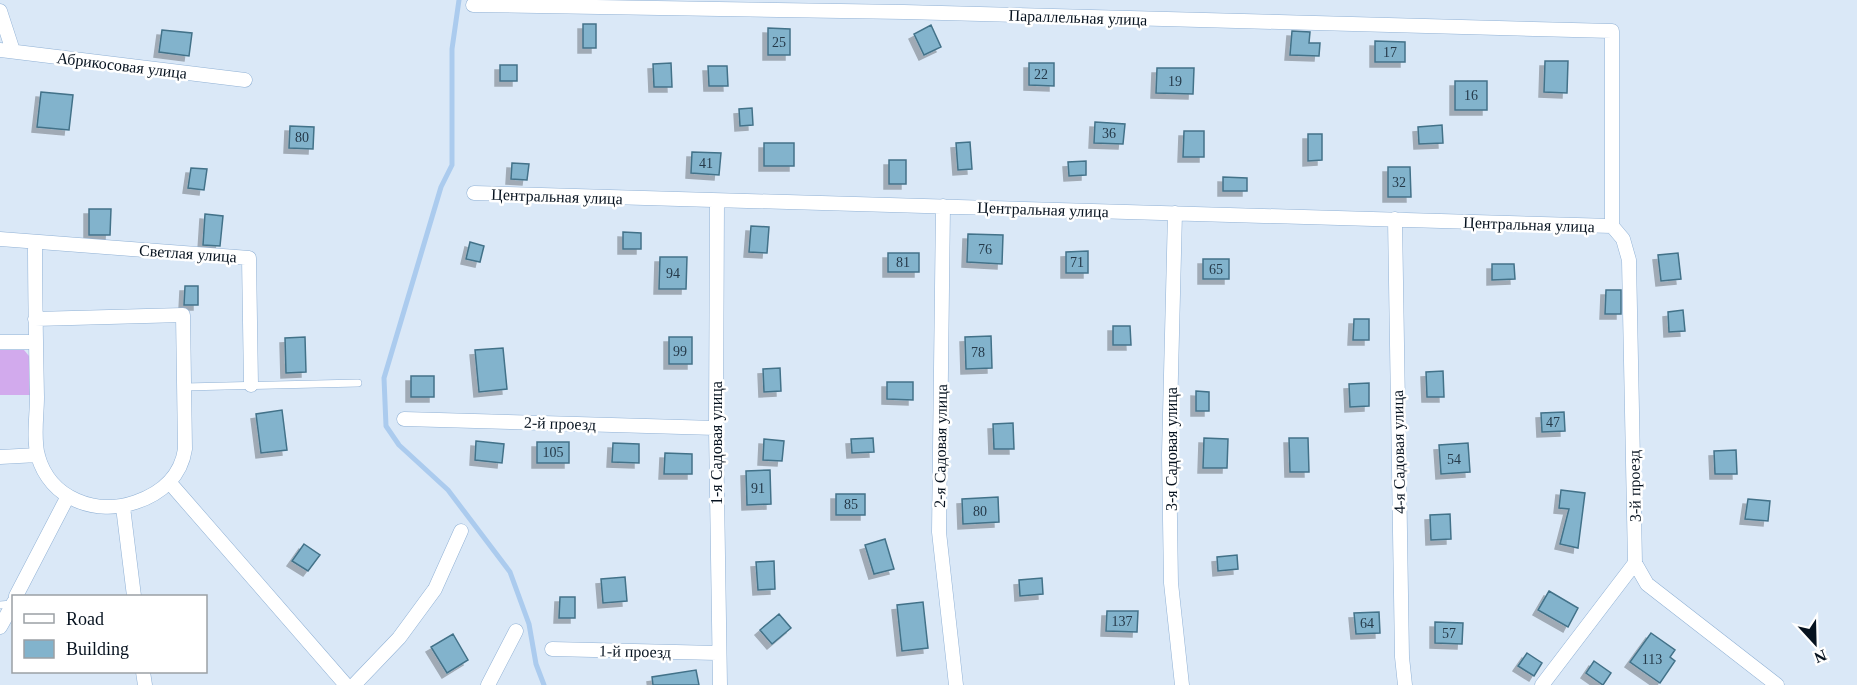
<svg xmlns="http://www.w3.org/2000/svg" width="1857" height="685" font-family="Georgia,serif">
<defs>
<filter id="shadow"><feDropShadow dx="-5" dy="5" stdDeviation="0" flood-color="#0004"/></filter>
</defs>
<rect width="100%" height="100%" fill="#dae8f7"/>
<path fill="#d2aaed" d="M0,350H24L29,356L30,395H0Z"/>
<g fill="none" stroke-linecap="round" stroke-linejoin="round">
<path stroke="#abcbee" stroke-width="5" d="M459,0L452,49V165L441,187L384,378L386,426L399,445L448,490L510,572L529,624L536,664L544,685"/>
</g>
<path fill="#82b3cc" stroke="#437289" stroke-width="1.5" filter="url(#shadow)" d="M583,24H596V48H583Z
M931,25L941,47L924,55L914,34Z
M768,28L790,29V55H768Z
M162,30L192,33L189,56L159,52Z
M1292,31L1310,32L1309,43H1320L1319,56L1290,55Z
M1375,41L1405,42V62H1375Z
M1545,61H1568L1567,93L1544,92Z
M671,63L672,87H654L653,64Z
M1029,63H1054V86L1029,85Z
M500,65H517V81H500Z
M708,66H727L728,86H709Z
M1157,68H1194L1193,94L1156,93Z
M1455,81H1487V110H1455Z
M41,92L73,95L69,130L37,127Z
M752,108L753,125L740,126L739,109Z
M1095,122L1125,124L1123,144L1094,143Z
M1442,125L1443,143L1419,144L1418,127Z
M290,126L314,127L313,149L289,148Z
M1184,131H1204V157H1183Z
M1308,134H1322V160L1308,161Z
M970,142L972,169L958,170L956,143Z
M764,143H794V166H764Z
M692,152L721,153L719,175L691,173Z
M889,160H906V184H889Z
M1086,161V175L1069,176L1068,162Z
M512,163L529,164L527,180L511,179Z
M1388,167H1410L1411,197H1388Z
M191,168L207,169L204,190L188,188Z
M1223,177L1247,178V191H1223Z
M89,209H111L110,235H89Z
M205,214L223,216L220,246L203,245Z
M751,226L769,227L767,253L749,252Z
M623,232L641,233V249H623Z
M968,234L1003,235L1002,264L967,262Z
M470,242L484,246L480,262L466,259Z
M1088,251V273H1066V252Z
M888,253H919V272H888Z
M1678,253L1681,279L1661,281L1658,255Z
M660,257H687L686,289H659Z
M1203,259H1229V279H1203Z
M1492,264H1514L1515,279L1492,280Z
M185,286H198V305H184Z
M1606,290H1621V314H1605Z
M1683,310L1685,331L1669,332L1668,312Z
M1354,319H1369V340H1353Z
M1113,326H1130L1131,345H1113Z
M991,336L992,368L966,369L965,337Z
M305,337L306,372L286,373L285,338Z
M669,337H692V364H669Z
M503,348L507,389L479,392L475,350Z
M780,368L781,391L764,392L763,369Z
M1443,371L1444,397H1427L1426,372Z
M411,376H434V397H411Z
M887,382H913V400L887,399Z
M1369,383V406L1350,407L1349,384Z
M1196,391L1209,392V411H1196Z
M282,410L287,450L261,453L256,414Z
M1564,412L1565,431L1542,432L1541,413Z
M1013,423L1014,449H994L993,424Z
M873,438L874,452L852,453L851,439Z
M1204,438L1228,439L1227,468H1203Z
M1289,438H1308L1309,472H1290Z
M764,439L784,441L782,461L763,460Z
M476,441L504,444L502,463L475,460Z
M537,442H569V463H537Z
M613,443L639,444V463L612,462Z
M1468,443L1470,472L1441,474L1439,445Z
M1736,450L1737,474H1715L1714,451Z
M665,453L692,454V474H664Z
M770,470L771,504L747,505L746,471Z
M1561,490L1585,493L1578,548L1560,544L1569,509L1559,508Z
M836,494H865V515H836Z
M998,497L999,522L963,524L962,499Z
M1748,499L1770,501L1768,521L1745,519Z
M1450,514L1451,539L1431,540L1430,515Z
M885,539L894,569L874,574L865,545Z
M304,544L320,555L308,571L292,561Z
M1237,555L1238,569L1218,571L1217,557Z
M774,561L775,589L758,590L756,562Z
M625,577L627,601L603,603L601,579Z
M1042,578L1043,594L1020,596L1019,580Z
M1549,591L1578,608L1568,627L1538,610Z
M560,597H575V618H559Z
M923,602L928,648L902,651L897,605Z
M1107,611H1138L1137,632L1106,631Z
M1379,612L1380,633L1356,634L1354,613Z
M779,614L791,628L772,644L760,630Z
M1435,622L1463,623L1462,644L1435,643Z
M1651,633L1675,650L1670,657L1675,661L1660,683L1630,662Z
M453,634L468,660L447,673L431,647Z
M1527,653L1542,663L1534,676L1518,666Z
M1594,661L1611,673L1603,685L1586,673Z
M696,670L699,685H653L652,677Z"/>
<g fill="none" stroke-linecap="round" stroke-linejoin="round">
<g stroke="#90b1d5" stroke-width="8">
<path id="lane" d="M185,387L358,383
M0,605L12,604"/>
</g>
<g stroke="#90b1d5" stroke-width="15">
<path id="street" d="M473,5L904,12L1612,31V226
M0,11L13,51
M0,50L245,80
M474,193L1612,226
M717,201L716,428L720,685
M943,206L939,532L956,685
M1175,213L1169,455L1171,583L1182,685
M1395,219L1402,657L1405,685
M1612,226L1623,239L1629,260L1635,563L1647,584L1777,685
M0,239L249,258L251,385
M35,242C35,294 36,345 37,397C37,415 33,439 38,456C50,499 96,516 136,502C162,493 181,476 185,449L183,315L35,319
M0,342H36
M404,419L716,428
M0,457L38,455
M170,483L346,685
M123,507L134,596
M16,596L67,498
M0,627L14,602
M552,649L717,653
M143,672L145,685
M354,685L399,638L435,589L461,531
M488,685L516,631
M1542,685L1635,563"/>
</g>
<use href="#lane" stroke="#fff" stroke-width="7"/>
<use href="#street" stroke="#fff" stroke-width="14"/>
</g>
<g text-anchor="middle" stroke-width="5" stroke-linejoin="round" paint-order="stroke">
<g font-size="14" fill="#253a4a">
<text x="779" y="47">25</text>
<text x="1390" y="57">17</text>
<text x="1041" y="79">22</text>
<text x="1175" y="86">19</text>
<text x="1471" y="100">16</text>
<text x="1109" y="138">36</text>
<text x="302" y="142">80</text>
<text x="706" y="168">41</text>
<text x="1399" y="187">32</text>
<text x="985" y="254">76</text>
<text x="903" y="267">81</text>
<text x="1077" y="267">71</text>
<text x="1216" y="274">65</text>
<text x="673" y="278">94</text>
<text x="680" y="356">99</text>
<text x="978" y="357">78</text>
<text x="1553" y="427">47</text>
<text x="553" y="457">105</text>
<text x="1454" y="464">54</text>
<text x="758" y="493">91</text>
<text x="851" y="509">85</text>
<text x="980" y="516">80</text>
<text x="1122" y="626">137</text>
<text x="1367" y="628">64</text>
<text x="1449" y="638">57</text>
<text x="1652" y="664">113</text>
</g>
<g font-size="16" fill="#06121f" stroke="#fff">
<text transform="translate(1078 17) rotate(2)" y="6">Параллельная улица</text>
<text transform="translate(122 65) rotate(7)" y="6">Абрикосовая улица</text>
<text transform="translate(557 196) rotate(2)" y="6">Центральная улица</text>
<text transform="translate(1043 209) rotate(2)" y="6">Центральная улица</text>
<text transform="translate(1529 224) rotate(2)" y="6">Центральная улица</text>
<text transform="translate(188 253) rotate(4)" y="6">Светлая улица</text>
<text transform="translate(560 423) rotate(2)" y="6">2-й проезд</text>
<text transform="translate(716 443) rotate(-90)" y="6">1-я Садовая улица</text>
<text transform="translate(940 446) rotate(-89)" y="6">2-я Садовая улица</text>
<text transform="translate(1171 449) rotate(-90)" y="6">3-я Садовая улица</text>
<text transform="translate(1398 452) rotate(-91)" y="6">4-я Садовая улица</text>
<text transform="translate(1634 486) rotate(-91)" y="6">3-й проезд</text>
<text transform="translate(635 651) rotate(1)" y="6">1-й проезд</text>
</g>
</g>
<rect x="12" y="595" width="195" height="78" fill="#ffffff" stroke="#9ba0a5" stroke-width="1.5"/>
<rect x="24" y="614" width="30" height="9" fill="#ffffff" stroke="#9ba0a5" stroke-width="1.5"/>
<text x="66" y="625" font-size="18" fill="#06121f">Road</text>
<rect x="24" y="640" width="30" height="18" fill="#82b3cc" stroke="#9ba0a5" stroke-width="1.5"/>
<text x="66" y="655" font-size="18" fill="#06121f">Building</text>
<g transform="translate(1815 643) rotate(158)" stroke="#ffffff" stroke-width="4.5" paint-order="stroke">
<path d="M0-4.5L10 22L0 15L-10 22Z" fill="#06121f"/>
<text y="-9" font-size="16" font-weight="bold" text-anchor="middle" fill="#06121f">N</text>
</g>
</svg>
